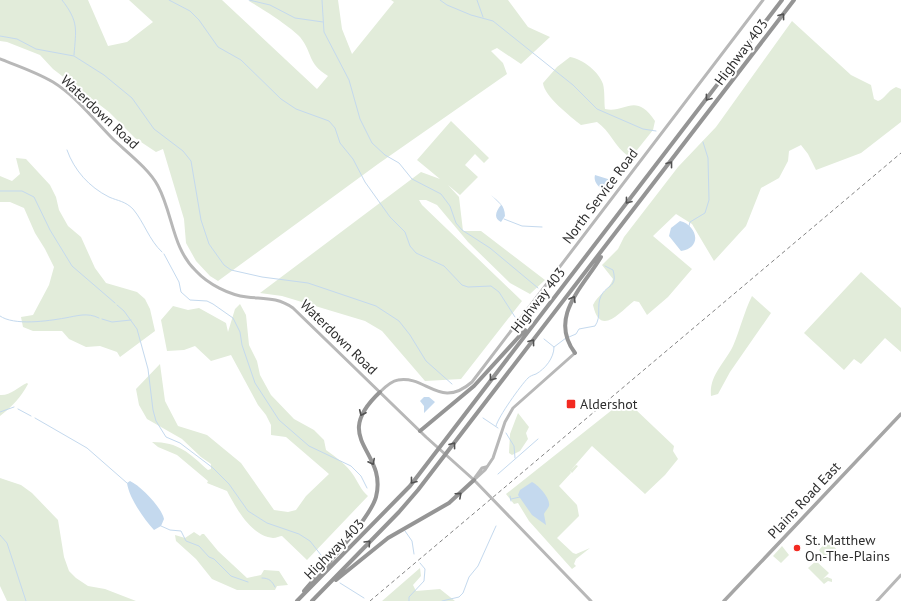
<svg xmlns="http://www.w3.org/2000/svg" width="901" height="601" font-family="'PT Sans',sans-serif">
<rect width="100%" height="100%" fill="#fff"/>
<path fill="#e2ecda" d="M0,0H88L108,46L127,42L153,22L129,0H222L317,89L328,76C307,63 313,53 300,37C291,27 261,8 249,1L250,0H338L342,29L352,54L394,2L391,0H508L528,27L550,37L521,64L497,48L491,51L503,63L507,74L378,164L218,281L210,276L196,261L186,243L184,219L163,149L156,152L135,138L109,112L53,69L40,55L7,42L0,41Z
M792,21L851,75L871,85L874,99L878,101C885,99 887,91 896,87L901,89V122L861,153L816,170L808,154L801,145L789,151L788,161L779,178L761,188L746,226L714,261L692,224L676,214L653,236L692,269L668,297L647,315L639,302L634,301C619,313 600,337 593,305C598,294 609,291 613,279L602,265L618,249L624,237L678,167L716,127Z
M570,57C583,59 599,72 603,84C605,92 604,102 605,109C625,114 635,91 655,121L653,130L633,155L628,156C615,147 610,131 597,122L581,125C571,117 544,96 543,83L557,67Z
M451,121L489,158L484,163L475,154L465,165L478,177L460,195L448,185L459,197L463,231H481L545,280L530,294L510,283L468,242L437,205L426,200H419L422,205L522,301L461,379L425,381L382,331L365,321L282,296L260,293L421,172L440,179L417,160Z
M16,158L26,159L50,185L56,197L59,210L68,226L81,237L95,268L106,283L137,292L145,299L150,309L155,331L120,357L117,352L100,346L86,347L69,339L62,331H33L23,327L21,317L33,315L49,285L54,267L45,249L35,233L24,208L10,202H0V176L12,181L20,174Z
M861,272L901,308V352L885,338L861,364L854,359L844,370L804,333Z
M752,296L771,313L730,372L718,394L711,396C709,375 725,363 733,346C740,330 744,312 752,296Z
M240,304L246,315L249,345L257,361L260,375L271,395L294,419L314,430L324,440L326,450C336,457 347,465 354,476C359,484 361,490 368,496L307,560L282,536C280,536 276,538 273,538C251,536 236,508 227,491L207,483L208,481L177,455L158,447L152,442C179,442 189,453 208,470L211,469V464L201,457L182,439L147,419L139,405L136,389L160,364L165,401L178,426L207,435L241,463L274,510L288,512L296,510L306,496L329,474L286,437L271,435V425L266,415L258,405L231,355L211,361L195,346L184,350L167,351L161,320L173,306L188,310L199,308L226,323L228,332L235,309Z
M27,383L28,384C21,397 12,407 0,416V395C10,396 18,387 27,383Z
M622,402L634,408L674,446L673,451L678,459L665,475L645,494L592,446L591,447L571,470L576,465L578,466L572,473L570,471L571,473L559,486L577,505L579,516L557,538L573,553L576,554L590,548L576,559L574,564L576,566L572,569L529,521L518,503L514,504L506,494Z
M518,413L529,427L526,433L528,439L520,451L512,455L509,453L510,434Z
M0,478L21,485L32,493L58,520L64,557L69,571L76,578L88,586L105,589L136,601H7L0,586Z
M194,532L200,536L202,534H204L218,551L247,578L261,575L264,570L279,571L288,585L277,586L275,590H237L212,579L196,559L176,541L175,535L185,538Z
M828,540L837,550C832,558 823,558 819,550Z
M782,546L789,555L781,563L773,556Z
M816,561L829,573L823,579L827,577L832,579V582L828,581L824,584L808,568Z
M420,568L421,576L413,585L416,591L440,589L455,601H382Z"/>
<path fill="#c4d9ee" d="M595,175L611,180L613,182L610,189L604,191C599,187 593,182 595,175Z
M491,195C498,201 505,205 505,216L501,222C493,218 496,211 501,205Z
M680,221C697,225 703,248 681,251L669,236L671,228Z
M424,397H429L435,402L424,413V406L420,401Z
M130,481C141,486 162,508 164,519L161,526L154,530C144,519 129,498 127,483Z
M532,482C537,484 551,498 549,506C548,509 545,511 544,514L546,525L532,515L518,495L520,490Z"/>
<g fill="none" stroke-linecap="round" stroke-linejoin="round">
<path stroke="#c4d9ee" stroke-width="1" d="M62,0C79,22 76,29 74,55
M169,0L190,11L199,20L218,47L241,60L281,99L296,109L329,121L335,128L340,143L353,159L365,182L390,217L405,232L410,246L416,253L444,266L462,285L468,287L491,286L499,292L515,317
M249,0L270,5L295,18L323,22
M322,0L324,32L349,80L360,119L372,143L385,155L399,163L412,179L441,194L450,206L456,223L462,230L490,248L538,288
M440,0L447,5L471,15L493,21L573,85L597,109L643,129L656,131
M477,0L483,17
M0,36L17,39L36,49L74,56L104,75L132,98L154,129L183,151L191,161L201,220L209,244L224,265L231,270L262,277L308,283L376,306L399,321L410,335L426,361L452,384
M67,150C74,170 89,187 109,197C118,201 125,201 133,209C144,222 149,240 162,252
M0,191H22L34,197L50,230L72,266L115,303
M504,219L522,226L542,227
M689,226L690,222L705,213L709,200L708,158L703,142
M566,232L576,239
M164,254L179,282L181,292L190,300L207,301L213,304L233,318L240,332L242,345L255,383L279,420L309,446L351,466L361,476L367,488
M117,305L124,311L137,329L148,369L153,410L156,421L166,437L180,443L213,468L229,484L248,511L267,523L299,534L310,541L321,555
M0,316C14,326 48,321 65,318C77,316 87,312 99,318
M102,319L112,322L131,320
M569,337L576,334L579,329L595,326C602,316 596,306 601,296C607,284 618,288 613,270L605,266
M554,347L566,338
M18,409L31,416
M0,412L14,407
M35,418L87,448L127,483
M483,418L498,428
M496,426C498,417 521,385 528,378C530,376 533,375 536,374C545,369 554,358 554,347L544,339
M506,433L514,446L515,458
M498,474L538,439
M510,496L511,501
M511,499L520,497
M161,526L170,530L181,531L186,541L199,546L209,557L214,559L231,576L248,582
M405,531L412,541L414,554
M0,535L7,543L26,601
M262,578C269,578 272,581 275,587
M340,583L364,598
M409,601V597L424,581L425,569L420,563
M442,601L459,597L463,593L469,577L478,566L496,526"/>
<path stroke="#b8b8b8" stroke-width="3" d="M0,59C18,66 36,72 53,82C76,96 95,121 114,140C128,153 150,170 158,186C173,214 172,248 196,271C208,284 229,295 247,297C264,299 277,297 293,308L426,437L474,480L591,601
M380,392C385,387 391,381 398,380C426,375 440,410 472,382L763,0
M474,479L482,468L486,467
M474,480L485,470L493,458L505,422L513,408L575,353
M877,601L901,575"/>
<path stroke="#a6a6a6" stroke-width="3.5" d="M724,601L901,414"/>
<path stroke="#959595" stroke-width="4" d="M575,353C548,317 583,287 601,257
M420,431L474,386L525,330
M336,580L388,538L449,503L474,480
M304,591C321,571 370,519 376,497C388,450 329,440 380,392
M297,601L410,486L782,0
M312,601L399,512L418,490L794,0"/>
<path stroke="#838383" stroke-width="1" stroke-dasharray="4 3" stroke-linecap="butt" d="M370,601L901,153"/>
</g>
<defs><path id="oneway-chevron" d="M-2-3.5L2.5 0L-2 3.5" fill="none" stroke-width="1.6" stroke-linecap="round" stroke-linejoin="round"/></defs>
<g stroke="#525252">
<use href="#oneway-chevron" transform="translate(782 16) rotate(-53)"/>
<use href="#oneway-chevron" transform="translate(708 98) rotate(127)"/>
<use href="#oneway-chevron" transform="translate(670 164) rotate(-52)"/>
<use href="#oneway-chevron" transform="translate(628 201) rotate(128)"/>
<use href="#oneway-chevron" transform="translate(573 299) rotate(-59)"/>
<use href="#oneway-chevron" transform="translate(532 342) rotate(-53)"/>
<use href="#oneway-chevron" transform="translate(492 378) rotate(127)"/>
<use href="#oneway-chevron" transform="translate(362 413) rotate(115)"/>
<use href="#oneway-chevron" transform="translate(453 445) rotate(-53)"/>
<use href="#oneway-chevron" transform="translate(372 462) rotate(63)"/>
<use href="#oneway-chevron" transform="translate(413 481) rotate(128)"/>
<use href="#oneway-chevron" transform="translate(459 495) rotate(-42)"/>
<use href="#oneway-chevron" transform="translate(368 543) rotate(-46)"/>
</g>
<g fill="#f32a21" stroke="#fff" stroke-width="1.5">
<rect x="566" y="399" width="10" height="10" rx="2"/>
<circle cx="797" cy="548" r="4"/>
</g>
<g text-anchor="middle" stroke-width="4" stroke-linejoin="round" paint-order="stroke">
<g font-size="14" fill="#2e2e2e" stroke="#fff">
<text transform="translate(741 52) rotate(-53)" y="5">Highway 403</text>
<text transform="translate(100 112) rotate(43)" y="5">Waterdown Road</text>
<text transform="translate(600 196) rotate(-53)" y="5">North Service Road</text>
<text transform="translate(538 300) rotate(-52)" y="5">Highway 403</text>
<text transform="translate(339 337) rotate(44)" y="5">Waterdown Road</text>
<text transform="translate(804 500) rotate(-47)" y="5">Plains Road East</text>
<text transform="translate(334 549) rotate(-45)" y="5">Highway 403</text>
</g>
<g font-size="14" fill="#2e2e2e" stroke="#fff" text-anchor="start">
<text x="580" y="409">Aldershot</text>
<text x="805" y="545">St. Matthew<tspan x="805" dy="16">On-The-Plains</tspan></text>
</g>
</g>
</svg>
